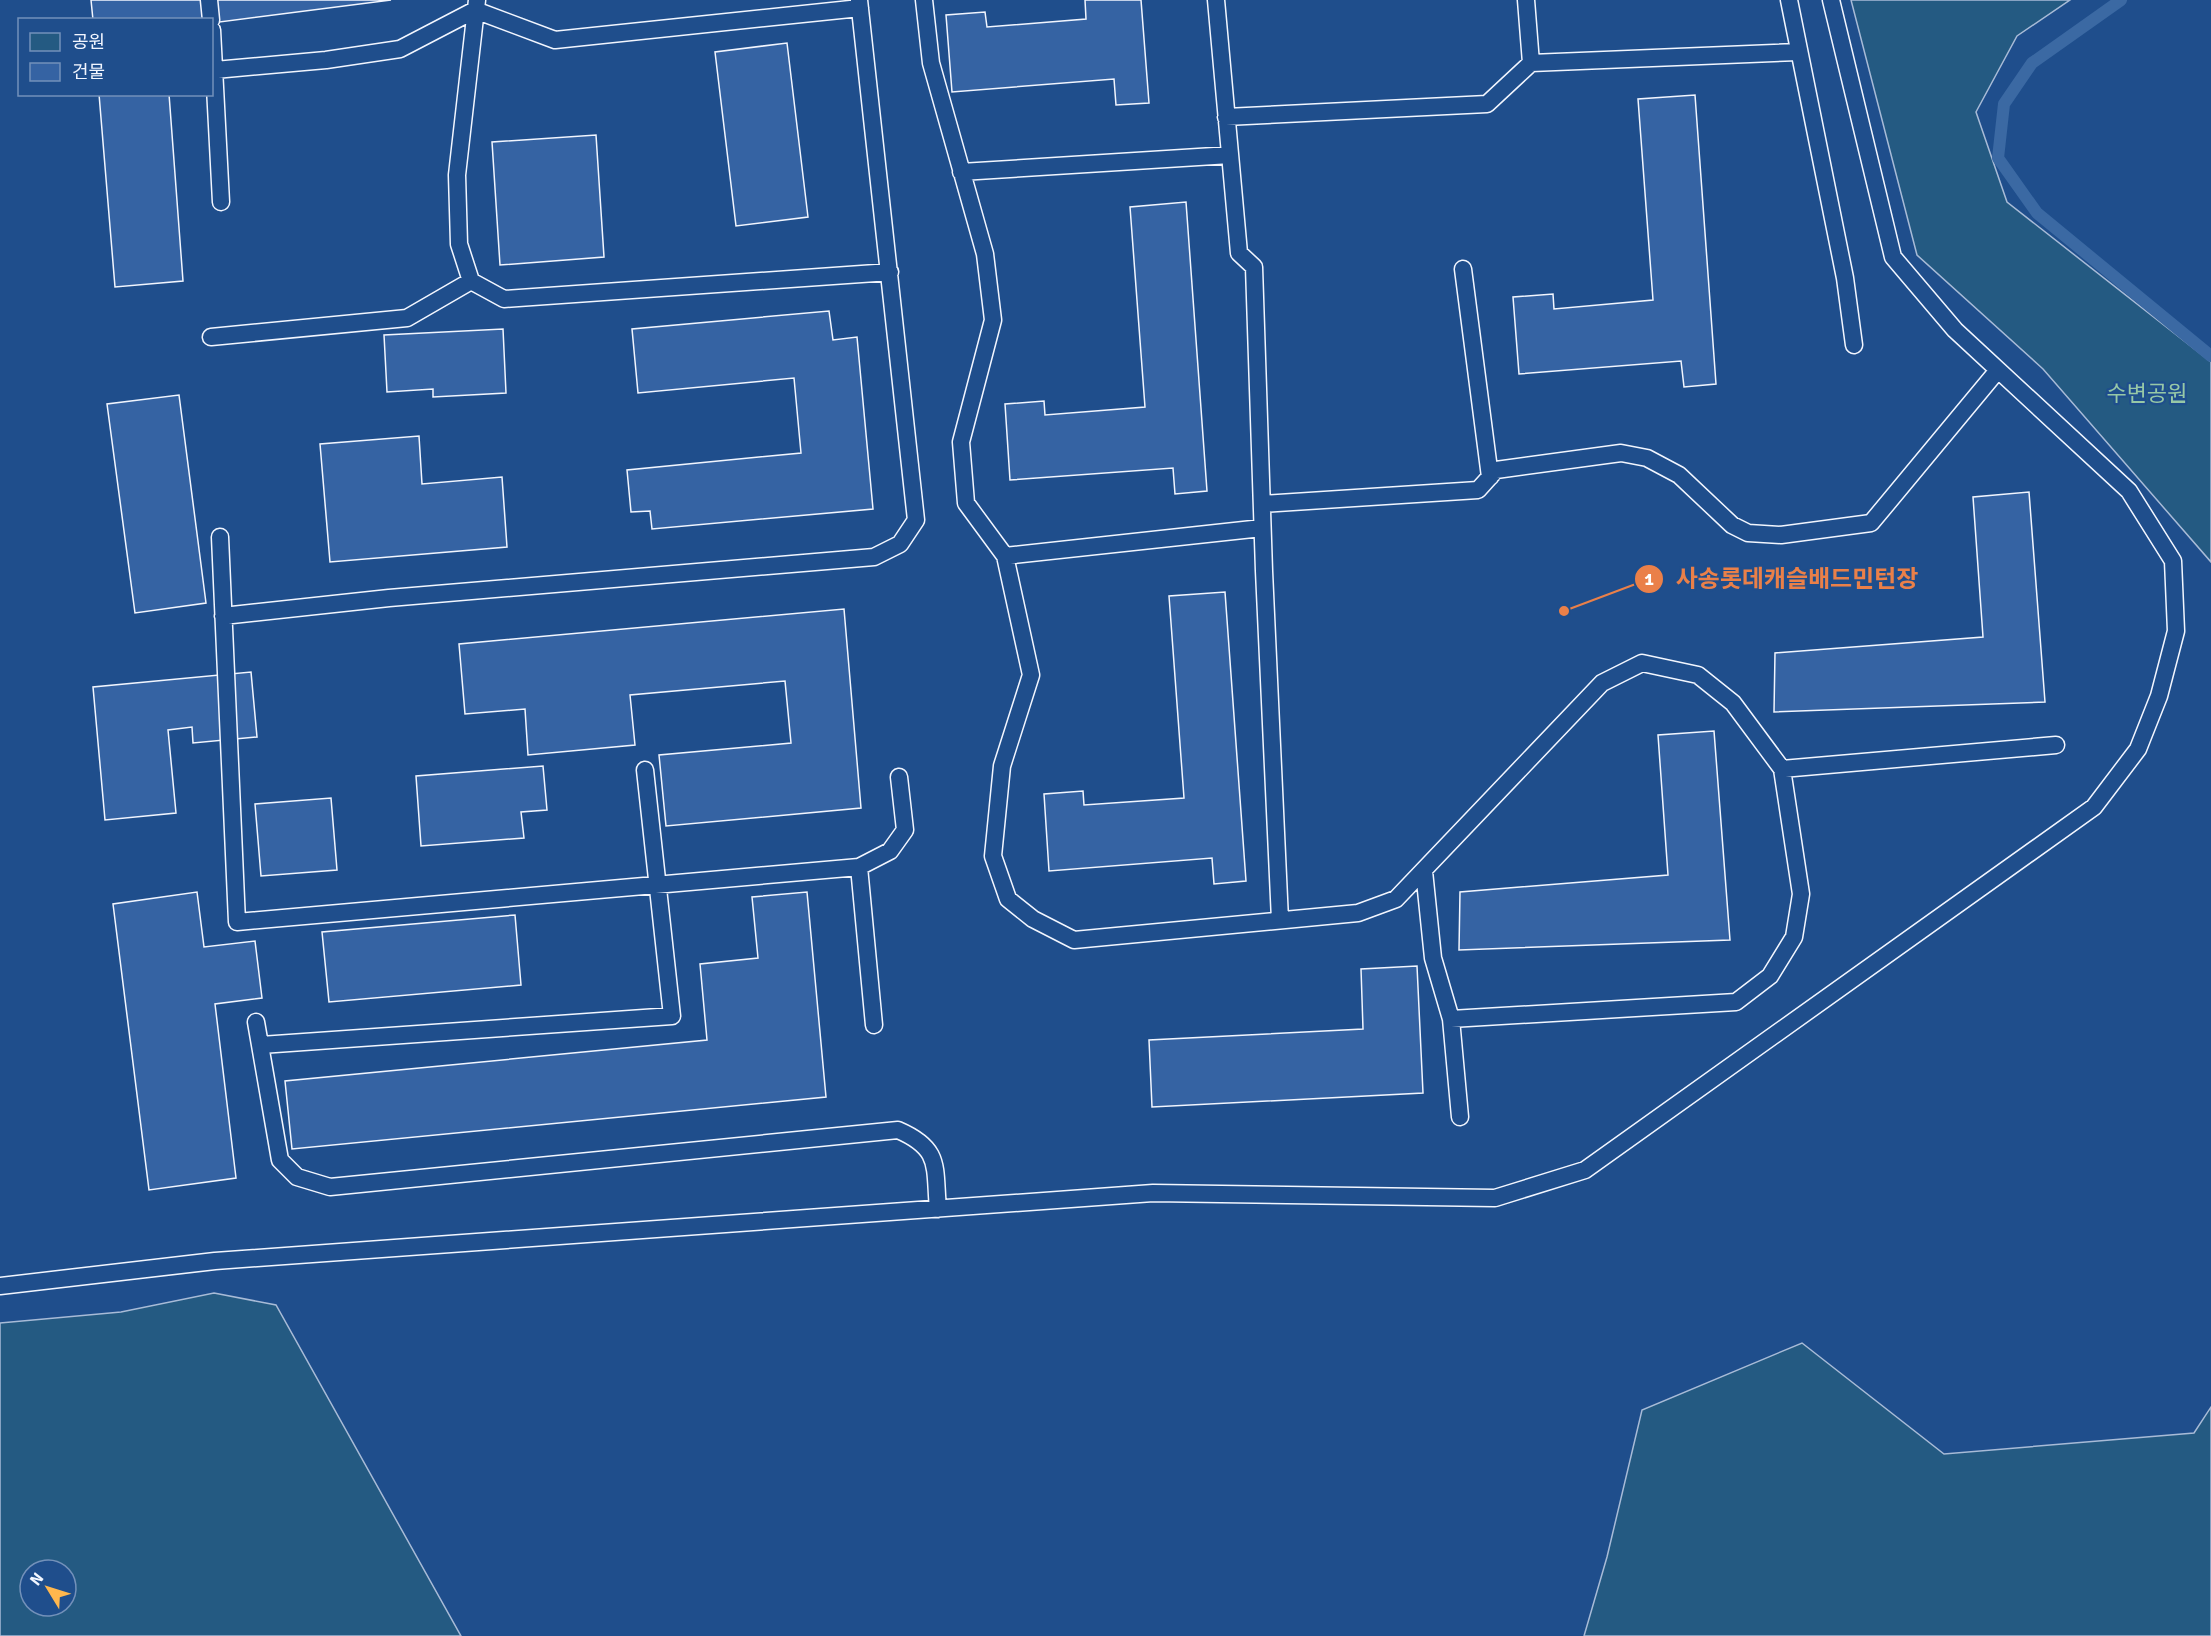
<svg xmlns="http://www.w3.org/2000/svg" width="2211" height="1636" font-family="Signika,'Noto Sans KR',sans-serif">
<rect width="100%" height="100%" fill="#1f4e8c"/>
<path fill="#245a82" stroke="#a8bbd7" stroke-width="1.5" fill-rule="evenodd" d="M1851,0H2070L2017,36L1976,112L2007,202L2211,362V562L2043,369L1917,255Z
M214,1293L276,1305L461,1636H0V1323L121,1312ZM30,1570H66V1606H30Z
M1802,1343L1944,1454L2194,1433L2211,1407V1636H1584L1607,1557L1642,1410Z"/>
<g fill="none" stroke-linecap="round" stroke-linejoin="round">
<path stroke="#3b69a3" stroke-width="12" d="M2121,0L2032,63L2004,104L1998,158L2037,213L2211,356"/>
</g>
<path fill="#3563a3" stroke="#f2f6ff" stroke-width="1.5" d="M91,0H391L212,23V20H93Z
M1085,0H1141L1149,103L1116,105L1114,79L952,92L946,15L985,12L987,27L1086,19Z
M787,43L808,217L736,226L715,52Z
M99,94H169L183,281L115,287Z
M1695,95L1716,384L1684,387L1681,361L1519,374L1513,297L1553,294L1554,309L1653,300L1638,99Z
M596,135L604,257L500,265L492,142Z
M1186,202L1207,491L1175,494L1173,468L1010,480L1005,404L1044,401L1045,415L1145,407L1130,207Z
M829,311L833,340L857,337L873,509L652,529L650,511L631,512L627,470L801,453L794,378L638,393L632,329Z
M503,329L506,393L433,397V389L387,392L384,335Z
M179,395L206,603L135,613L107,404Z
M419,436L422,484L502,477L507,547L330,562L320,444Z
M2029,492L2045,702L1774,712L1775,653L1983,637L1973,497Z
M1225,592L1246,881L1214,884L1212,858L1049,871L1044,794L1083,791L1084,805L1184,798L1169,596Z
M844,609L861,808L666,826L659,755L791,743L785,681L630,695L635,745L528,755L525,709L465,714L459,644Z
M251,672L257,737L193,743L192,727L168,730L176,813L105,820L93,687Z
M1714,731L1730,940L1459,950L1460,892L1668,875L1658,735Z
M543,766L547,810L521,812L524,838L421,846L416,776Z
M331,798L337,870L261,876L255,804Z
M197,892L204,947L255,941L262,998L215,1004L236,1178L149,1190L113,904Z
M807,892L826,1097L292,1149L285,1081L707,1040L700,964L758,958L752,897Z
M515,915L521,985L329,1002L322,932Z
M1417,966L1423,1093L1152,1107L1149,1040L1363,1029L1361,969Z"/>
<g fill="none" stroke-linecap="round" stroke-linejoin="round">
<g stroke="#f2f6ff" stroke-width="19">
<path id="lane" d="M209,0L211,20
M477,0L457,175L459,244L471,281L504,299L890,272
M924,0L931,63L985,254L993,320L961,442L966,503L1005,556L1031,675L1002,766L993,856L1008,899L1033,919L1074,940L1358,913L1396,899L1602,683L1642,663L1698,675L1733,703L1782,769L1801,894L1794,937L1770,976L1736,1002L1451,1019
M1216,0L1239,253L1254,267L1264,571L1280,920
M1526,0L1531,63
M1789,0L1845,278L1854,345
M212,30L221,202
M215,70L326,60L400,49L475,10L555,40L860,8
M1226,117L1487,104L1531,63L1798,52
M961,172L1230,155
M1463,269L1490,477
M211,337L407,318L471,281
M1262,504L1478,490L1496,470L1621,453L1647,458L1679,475L1732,525L1748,533L1781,535L1871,523L1998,370
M220,537L237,922L859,867L874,1025
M1005,556L1262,528
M223,616L389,598L874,557L900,544L916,520L859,0
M1782,769L2056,745
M859,867L890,851L905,830L899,777
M1424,871L1433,958L1451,1019L1460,1117
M256,1022L280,1160L297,1177L330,1187L898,1130C942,1149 934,1167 938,1209
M261,1045L672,1016L645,770
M0,1286L215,1261L1153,1193L1495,1198L1585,1170L2094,807L2138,749L2159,696L2176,631L2173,561L2129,491L1955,330L1893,257L1831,0"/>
</g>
<use href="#lane" stroke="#1f4e8c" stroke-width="16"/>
</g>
<g text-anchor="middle" stroke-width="4.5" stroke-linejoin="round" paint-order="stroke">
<g font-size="22" fill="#97c8a6" stroke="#1f4e8c">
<text x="2147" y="401">수변공원</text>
</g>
</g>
<path fill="none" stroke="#ea8049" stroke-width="2" d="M1564 611L1649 579"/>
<g fill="#ea8049" stroke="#1f4e8c" stroke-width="2">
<circle cx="1564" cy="611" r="6"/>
<circle cx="1649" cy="579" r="15"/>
</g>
<g font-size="18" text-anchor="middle" font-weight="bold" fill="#fff">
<text x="1649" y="585">1</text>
</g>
<g font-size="24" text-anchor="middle" font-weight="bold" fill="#ea8049" stroke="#1f4e8c" stroke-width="4.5" stroke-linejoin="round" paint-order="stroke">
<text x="1797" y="587">사송롯데캐슬배드민턴장</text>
</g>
<rect x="18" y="18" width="195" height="78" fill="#1f4e8c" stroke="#7391ba" stroke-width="1.5"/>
<rect x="30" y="33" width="30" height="18" fill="#245a82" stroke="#7391ba" stroke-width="1.5"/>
<text x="72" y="48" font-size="18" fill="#f2f6ff">공원</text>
<rect x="30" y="63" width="30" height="18" fill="#3563a3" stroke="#7391ba" stroke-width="1.5"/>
<text x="72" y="78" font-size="18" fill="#f2f6ff">건물</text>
<g transform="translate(48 1588) rotate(308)"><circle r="28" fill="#1f4e8c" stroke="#7391ba" stroke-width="1.5"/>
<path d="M0-4.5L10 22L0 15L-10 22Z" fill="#ffb74d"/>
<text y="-9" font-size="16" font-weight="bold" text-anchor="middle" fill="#f2f6ff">N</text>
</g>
</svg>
